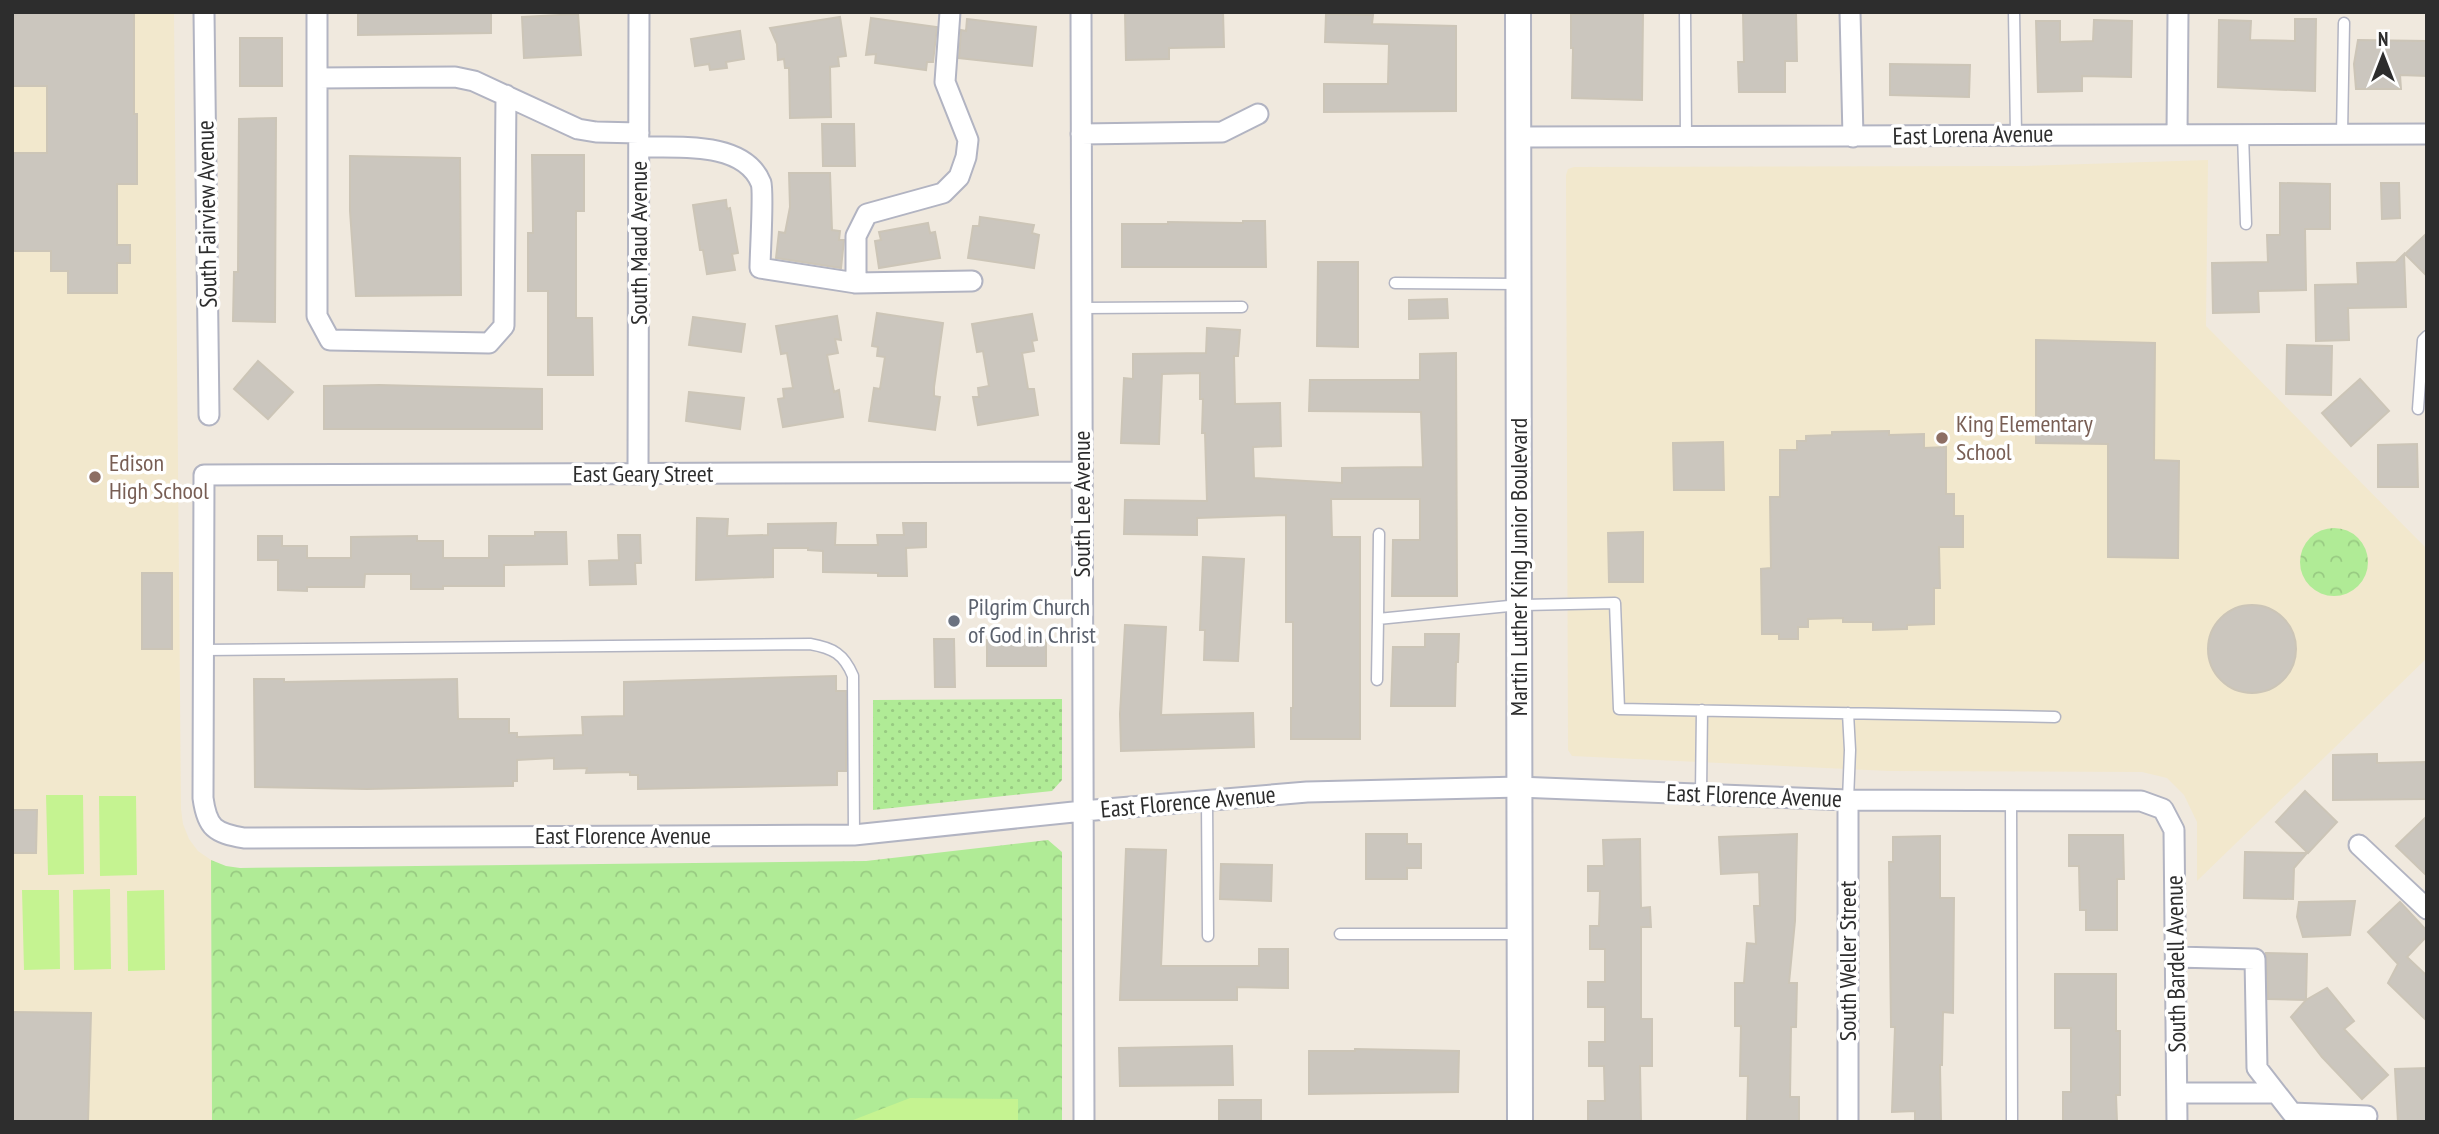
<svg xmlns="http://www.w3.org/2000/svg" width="2439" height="1134" font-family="'PT Sans Narrow',sans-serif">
<defs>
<pattern id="grass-dots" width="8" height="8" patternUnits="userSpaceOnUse" patternTransform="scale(1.75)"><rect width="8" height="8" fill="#b0eb96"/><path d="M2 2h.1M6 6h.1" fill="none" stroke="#98ca82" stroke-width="1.8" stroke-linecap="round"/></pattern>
<pattern id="park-crowns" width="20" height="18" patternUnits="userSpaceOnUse" patternTransform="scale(1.75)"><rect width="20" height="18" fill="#b0eb96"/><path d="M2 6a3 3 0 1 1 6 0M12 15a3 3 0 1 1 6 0" fill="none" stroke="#98ca82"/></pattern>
</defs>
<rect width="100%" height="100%" fill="#f0e9de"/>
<path fill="#f2e8cd" d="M12,12H174L181,809L183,824L189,839L198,851L211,860L212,1122H12Z
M2208,160L2206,326L2427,549V658L2197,881V822L2184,795L2167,778L2142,772L1889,771L1572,756L1568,750L1566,175L1568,169L1574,167L2024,166Z"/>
<path fill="url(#grass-dots)" d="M1062,699V780L1052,791L873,810V700Z"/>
<path fill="url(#park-crowns)" d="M2300 562a34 34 0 1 1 68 0a34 34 0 1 1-68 0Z
M1048,840L1062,852V1122H212L211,860L226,866L240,868L866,861Z"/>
<path fill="#c5f391" d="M46,795H83L84,874L48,875Z
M99,796H136L137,875L100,876Z
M110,889L111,969L74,970L73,890Z
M22,890H59L60,969L24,970Z
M164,890L165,970L128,971L127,891Z
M910,1098L1018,1099V1122H848Z"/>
<path fill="#cbc6be" stroke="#ccc5b7" stroke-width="2" d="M12,12H134V114H137V184H117V245H130V263H117V293H68V271H51V251H12V153H47V86H12Z
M358,12H491V33L358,35Z
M1125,12H1223L1224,47L1169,48V59L1126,60Z
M1743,12H1796L1797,61H1785V92H1739L1738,62H1744Z
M1643,13L1642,100L1572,98L1573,48H1571V14Z
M578,14L581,55L524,58L522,17Z
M1326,14L1373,15L1372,24L1456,26V111L1324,112V84H1388L1389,44L1325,42Z
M840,17L846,56L838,57L839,66L830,67L831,117L790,118L789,68H785L784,59L778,60L777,44L770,28Z
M871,18L937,27L933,62H927L926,70L875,63L876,54L866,55Z
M967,19L1036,27L1032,66L959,58L961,30L966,31Z
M2295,19H2316L2315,91L2218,87L2219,20L2251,21L2250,40L2295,41Z
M2094,20L2132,21L2131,77L2082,76V91L2038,92L2036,21H2060V42L2093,41Z
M740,31L744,59L726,62L727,68L710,70L709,64L695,66L691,39Z
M240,38H282V86H240Z
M2358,40L2427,41V76L2400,75L2401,89H2356L2354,64Z
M1890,64L1970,65L1969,97L1890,95Z
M276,118L275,322L233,321L234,272H238L239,119Z
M822,124H854L855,166H823Z
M532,155H584V211H576V318H592L593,375H548V291H528V233H533Z
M350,156L460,158L461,295L356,296L350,211Z
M789,173H830L832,230L840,231L839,240H844L841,268L776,258L779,232L785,233L790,207Z
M2280,183L2330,184V229H2305L2306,290L2258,291L2259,312L2213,313L2212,263L2268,262L2267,235H2280Z
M2381,183H2399L2400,218L2382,219Z
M726,200L727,209L730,208L738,253L732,254L735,270L707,274L703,250H700L693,205Z
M980,217L1034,225L1032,233L1039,235L1034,268L968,258L973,226H979Z
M1243,221H1265L1266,267H1122V224H1168V222L1243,223Z
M928,223L930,233L935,232L940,258L879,268L875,241L881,240L879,232Z
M2427,233V276L2405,254Z
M2404,254L2406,307L2348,308L2349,340L2316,341L2315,285L2358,284L2357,263L2396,262Z
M1318,262H1358V347L1317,346Z
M1447,299L1448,318L1409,319V300Z
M877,313L943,323L934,387V396L940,397L935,430L869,421L874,388L880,389L885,357L877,356L878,347L872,346Z
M1032,314L1037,340L1032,341L1034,351L1022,353L1028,389H1034L1038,415L978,425L973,397H979L978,388L989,386L983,351L977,352L972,324Z
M837,316L841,340L835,339L838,353L827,355L834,392L839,390L843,417L783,427L778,399L784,398L783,389L793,388L787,353L781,354L776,326Z
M693,317L745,324L741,352L689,345Z
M1207,328L1240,330L1238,356H1234L1235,404L1280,403L1281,446L1253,447L1254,478L1342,483V468L1423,467L1421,412L1309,411L1310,380H1420V354L1456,353L1457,596H1392L1393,540H1420V499H1331L1332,537H1360V739H1291V708H1293V622H1286V515L1197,518V535L1124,534L1125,500L1207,501L1205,433H1202L1203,399H1200V373L1162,374L1159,444L1121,443L1124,378L1133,379V354L1206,353Z
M2036,340L2155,343L2154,460L2179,461L2178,558L2108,557V444L2036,443Z
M2287,345L2332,346L2331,395L2286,394Z
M258,361L293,392L268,419L234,389Z
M2360,379L2389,411L2351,446L2322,413Z
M379,385L542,389V429H324V386Z
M689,392L744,398L740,429L686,421Z
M1889,431V435L1924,434V448L1946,447V494H1954V516H1963V547H1939L1940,588H1934V624L1907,625V629L1873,630V622H1843V618L1808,619V627H1798V639H1779V634H1762L1761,569L1771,568L1770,497H1780V450H1797V441H1806V436L1832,435V432Z
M1723,442L1724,490H1674L1673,443Z
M2417,444L2418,487H2378V445Z
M697,518L728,519L727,536L768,535V524L836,523L835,545H878L877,535H904L903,523H926V547L906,548L907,576H878V573L823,572V551L808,550V548H773V577L696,580Z
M535,532H566L567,564L504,565V586H443V589H411V574H365L364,587H307V591L278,590V560H258V536H282V546H307V558H351V537L417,536V541H443V558H489V536H535Z
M1643,532V582H1609L1608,533Z
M618,535H640L641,563H635L636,584L590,585L589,561L619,560Z
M1203,557L1244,559L1238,661L1204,660L1205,630H1200Z
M142,573H172V649H142Z
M2208 649a44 44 0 1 1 88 0a44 44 0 1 1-88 0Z
M1125,625L1166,627L1161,715L1253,713L1254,747L1121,751L1120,714Z
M1425,634H1459L1458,662H1456L1455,706H1391L1393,647H1425Z
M934,639H954L955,687H935Z
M987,640H1046V666H987Z
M836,676V691H846V771H837V785L638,789V775H630V772L586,773L587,768L554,769V758L517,760V781H513V786L367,789L255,787L254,679H284V682L457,679L458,719H509V733H517V737L583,735L582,717L624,716V682Z
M2377,754V763L2427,762V799L2333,800V755Z
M2305,791L2337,822L2308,853L2276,822Z
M12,810H37L36,853H12Z
M2427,816V876L2396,846Z
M1366,834H1407V844H1421V868H1407V879H1366Z
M1797,834L1795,921L1789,983H1797L1796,1027H1791L1790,1097H1799V1122H1747L1748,1076H1740L1741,1026H1735V983H1744L1747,943L1756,944L1754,906H1760L1759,872L1721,874L1719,837Z
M2069,835H2123L2124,879H2117V930H2086V910H2080L2079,866H2069Z
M1940,836V898H1954L1953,1013L1943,1012L1942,1065H1940L1941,1122H1915V1111L1892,1112L1895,1027H1891L1889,862H1893V837Z
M1640,839L1641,908L1650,907L1651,927H1641V1019H1652V1066H1640L1641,1122H1588V1101H1605L1604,1066H1589V1042H1605V1007H1588V982H1605V949H1590V926H1599L1600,891H1588V866H1604L1603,840Z
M1126,849L1166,850L1161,966H1259V949H1288V988L1237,987V1000H1120Z
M2245,852L2307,853L2294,868L2293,899L2244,898Z
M1221,864L1272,865L1271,901L1220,899Z
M2355,901L2350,935L2303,937L2297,917L2299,902Z
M2400,902L2427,931V936L2407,957L2427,976V1021L2388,983L2398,964L2368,932Z
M2266,953L2307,954L2306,1000L2268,999Z
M2055,974H2116V1031H2120V1095H2116L2117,1122H2063V1092H2071V1028H2055Z
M2327,988L2354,1021L2344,1029L2388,1075L2362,1099L2322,1057L2291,1017L2306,1000Z
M12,1012L91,1013L88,1122H12Z
M1232,1046L1233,1085L1120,1086L1119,1048Z
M1355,1049L1459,1051L1458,1092L1309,1094V1051H1355Z
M2427,1068V1121L2398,1122L2395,1069Z
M1219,1100H1261V1122H1219Z"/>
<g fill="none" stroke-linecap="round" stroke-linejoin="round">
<g stroke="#b2b4c2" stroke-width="13">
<path id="service" d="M1685,12L1686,137
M2014,12L2016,134
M2243,134L2246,224
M2342,134L2344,23
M1395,283L1517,284
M1082,308L1242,307
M2418,409L2423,340L2427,336
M1379,534L1378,619L1519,605L1615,603L1619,709L2055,717
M204,650L810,644C833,648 844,654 853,676L854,835
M1377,680L1378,619
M1701,793L1702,710
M1848,800L1850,750L1848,713
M2011,800L2012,1122
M1207,801L1208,936
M1340,934H1518"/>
</g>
<g stroke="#b2b4c2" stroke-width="23">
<path id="minor" d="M204,12L209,415
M317,12V316L330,340L489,343L504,326L506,95
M1081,12L1084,1122
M1850,12L1853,137
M317,78L455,77L474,81L578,129L596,132L639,133
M1081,134L1222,132L1258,114
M2177,134L2178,12
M1518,137L2427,134
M639,147C676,148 744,140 761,183C764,192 760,254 760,268L856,283L972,281
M856,283V236L867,214L943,193L959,177L966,157L968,140L945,82L950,12
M1082,472L204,475L203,798C207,828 215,833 244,838L854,835L1083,811L1307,792L1520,787L1848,800L2141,801L2163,809L2174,830L2177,1122
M638,474L639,12
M2359,845L2427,909
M2176,957L2255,959L2257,1068L2292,1113L2367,1116
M2177,1093H2275
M1848,1122V800"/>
</g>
<g stroke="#b2b4c2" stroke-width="28">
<path id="tertiary" d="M1518,12L1520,1122"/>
</g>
<use href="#service" stroke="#fff" stroke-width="10"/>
<use href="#minor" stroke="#fff" stroke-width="19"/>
<use href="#tertiary" stroke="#fff" stroke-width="24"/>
</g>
<g fill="#8d6e63" stroke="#fff" stroke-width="2.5">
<circle cx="1942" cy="438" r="7"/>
<circle cx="95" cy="477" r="7"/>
</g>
<circle fill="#6b7280" stroke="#fff" stroke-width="2.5" cx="954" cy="621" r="7"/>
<g text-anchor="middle" stroke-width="7" stroke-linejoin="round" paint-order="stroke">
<g font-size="24" fill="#2d2d2d" stroke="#fff">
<text transform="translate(1973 135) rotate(-1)" y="8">East Lorena Avenue</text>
<text transform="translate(207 214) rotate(-91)" y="8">South Fairview Avenue</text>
<text transform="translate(639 243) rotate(-90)" y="8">South Maud Avenue</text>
<text x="643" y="482">East Geary Street</text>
<text transform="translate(1082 504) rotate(-90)" y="8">South Lee Avenue</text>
<text transform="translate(1519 567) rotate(-90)" y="8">Martin Luther King Junior Boulevard</text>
<text transform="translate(1754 796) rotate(2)" y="8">East Florence Avenue</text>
<text transform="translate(1188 802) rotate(-5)" y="8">East Florence Avenue</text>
<text x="623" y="844">East Florence Avenue</text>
<text transform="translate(1848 961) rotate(-90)" y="8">South Weller Street</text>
<text transform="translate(2176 964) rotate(-91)" y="8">South Bardell Avenue</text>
</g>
<g font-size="24" fill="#785e54" stroke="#fff" text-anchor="start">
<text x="1956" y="432">King Elementary<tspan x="1956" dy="28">School</tspan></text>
<text x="109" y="471">Edison<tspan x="109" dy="28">High School</tspan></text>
</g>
<g font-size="24" fill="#5b616d" stroke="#fff" text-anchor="start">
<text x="968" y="615">Pilgrim Church<tspan x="968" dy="28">of God in Christ</tspan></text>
</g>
</g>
<rect width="2439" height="1134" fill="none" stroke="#2d2d2d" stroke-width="28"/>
<g transform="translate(2383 56)" stroke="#ffffff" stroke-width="5" paint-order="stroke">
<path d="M0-5L12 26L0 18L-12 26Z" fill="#2d2d2d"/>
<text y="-10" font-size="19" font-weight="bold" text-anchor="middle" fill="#2d2d2d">N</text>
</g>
</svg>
